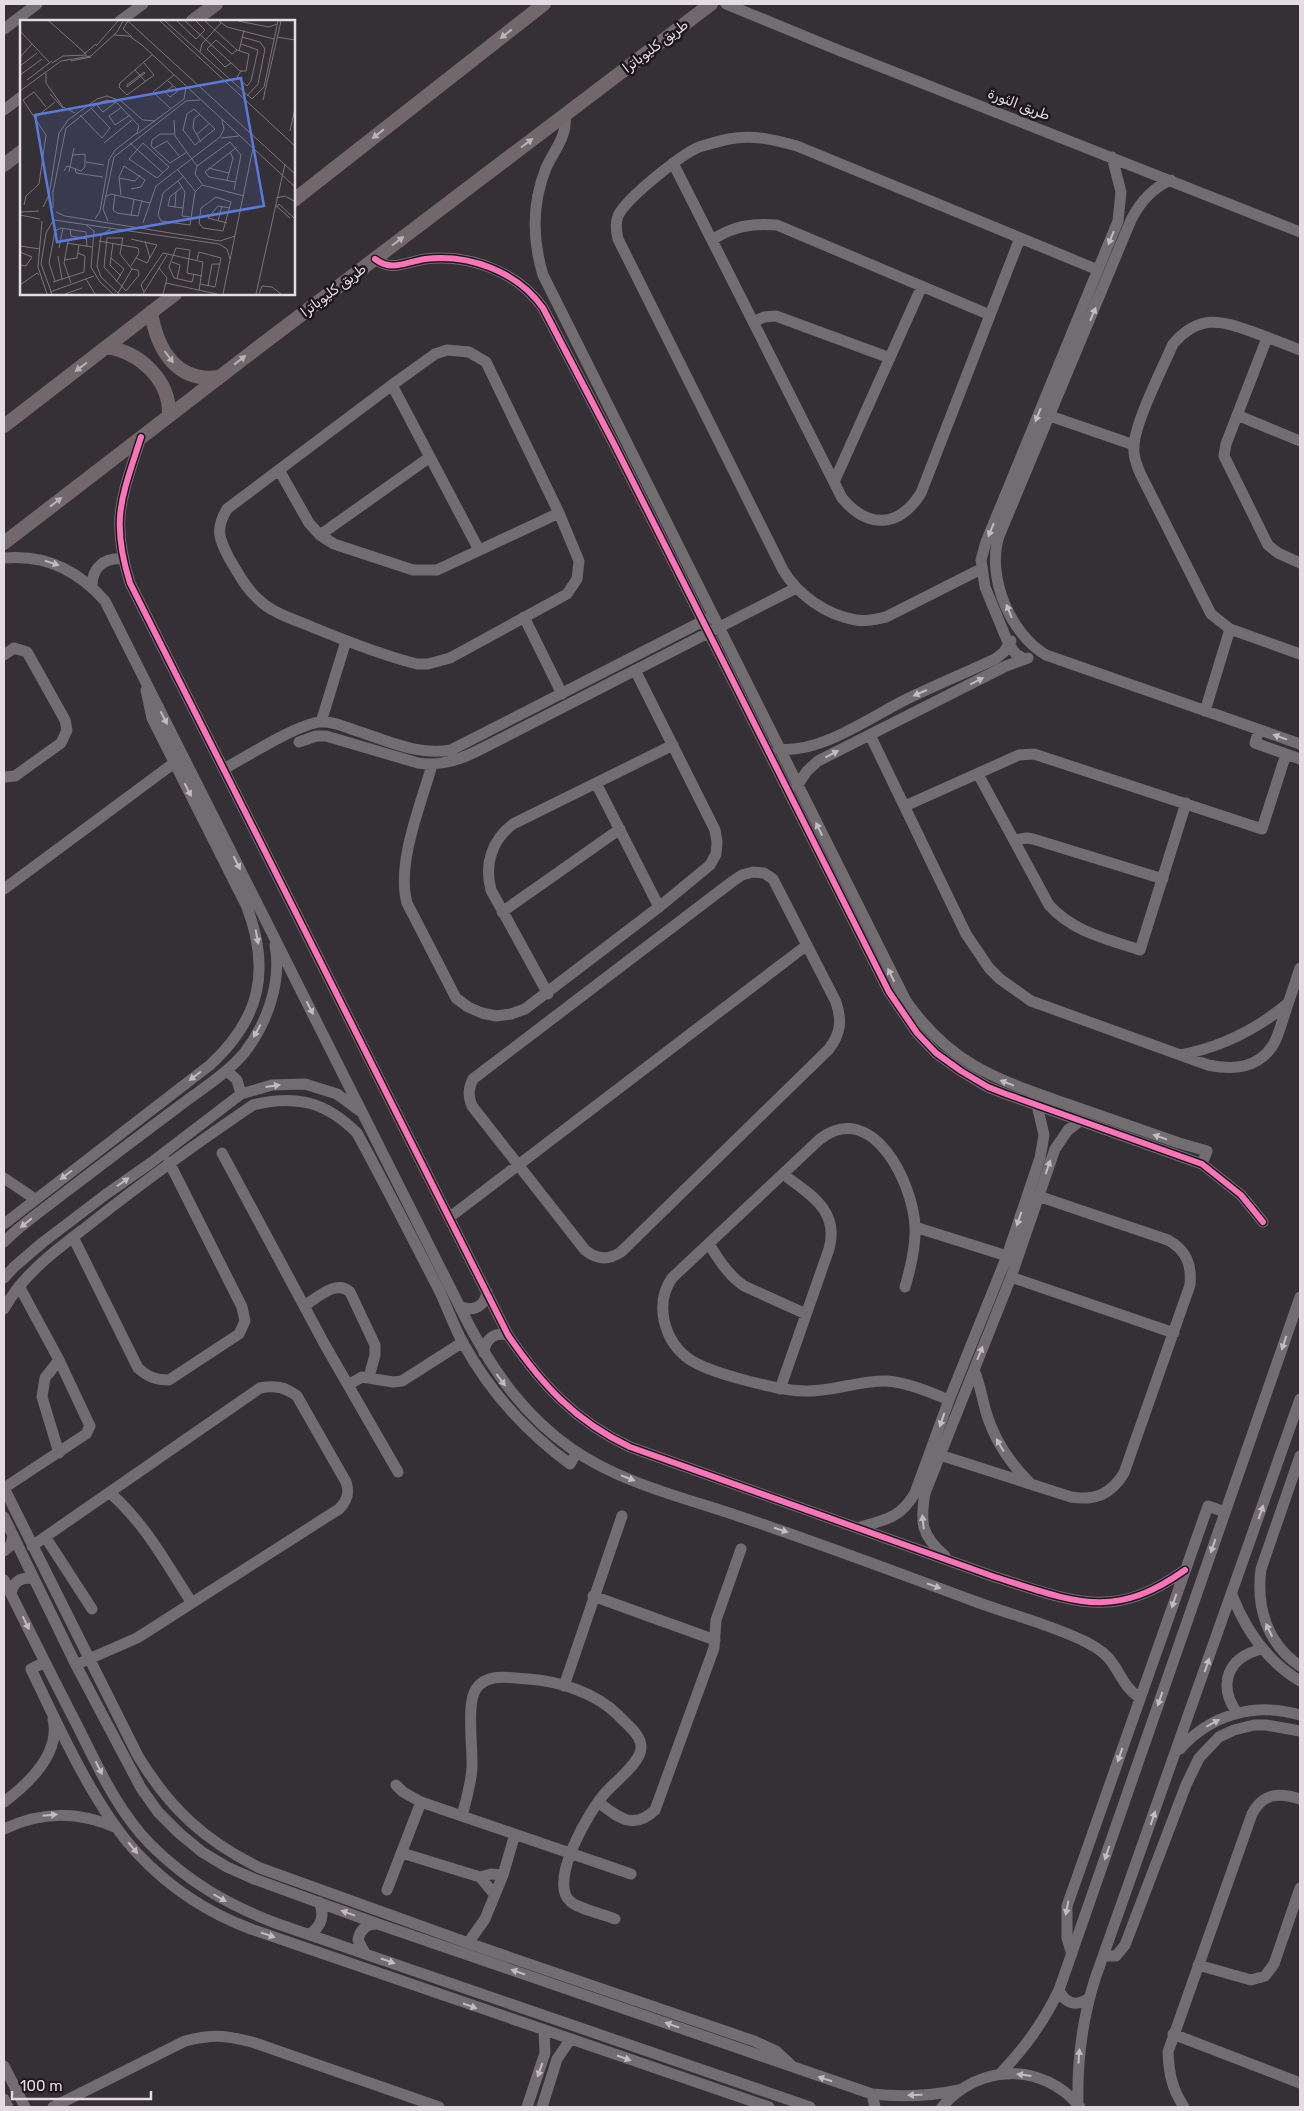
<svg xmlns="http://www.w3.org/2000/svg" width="1304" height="2111" font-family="Rubik,Cairo,sans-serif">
<rect width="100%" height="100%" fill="#353035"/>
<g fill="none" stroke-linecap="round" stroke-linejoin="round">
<path stroke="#726d71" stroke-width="11" d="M726,4L838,50L1300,232
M120,21L143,4
M4,29L37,4
M4,110L21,97
M565,115C568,136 554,150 546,168C532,203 532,239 543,275L906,1001C951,1065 996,1079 1067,1104C1104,1117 1142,1130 1179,1143L1207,1151L1202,1164
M673,163L842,498C868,529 899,528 921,493L1020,238
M1171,180C1152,188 1140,202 1131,220L999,536C986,576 1010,634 1046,655L1300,744
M712,240C733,226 752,223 777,225L990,315
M375,259C392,272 406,262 425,259C469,254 517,271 543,308L614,444L889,992L917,1033L936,1053L961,1071L988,1087L1006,1094L1202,1164L1241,1195L1263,1222
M753,322L764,317L776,316L890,358
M1267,338L1226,444L1224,456L1268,545L1278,553L1300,563
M447,350L469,352L486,362L559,513L579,561L577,579L567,594L450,658L428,664H417C381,655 346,641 312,627C293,619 272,613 258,599C245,587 238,573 229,558C219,539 215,529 227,509L392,385L435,354Z
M1300,350C1285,344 1269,338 1253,332C1220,320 1199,314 1173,344C1163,367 1134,424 1134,447C1133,456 1136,464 1140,473L1211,614L1230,629L1300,654
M392,385L479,550
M1237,415L1300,441
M1050,416L1134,445
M141,437C122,497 110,519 130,583L508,1335C542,1385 575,1421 630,1447L995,1577C1073,1601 1112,1622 1185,1570
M279,470L309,523L320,535L334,544L413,570H437L559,513
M834,482L922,286
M320,535L430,457
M4,558C45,554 78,570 105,601L469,1325C495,1374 526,1417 572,1449C621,1483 682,1497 738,1516C817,1542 895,1572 974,1601C1011,1615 1050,1624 1086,1642C1096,1647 1107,1654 1113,1664C1122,1677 1126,1689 1140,1698
M981,569L886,617C876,619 866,622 856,620C826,615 798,595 783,570L618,239C616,231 615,224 618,216C625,199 682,154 699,147C709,144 719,141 729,139C752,134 775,140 797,146L1098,270
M92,586C92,568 104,557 123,559
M524,617L562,694
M4,655L14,648L27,652L65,720L67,730L61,743L15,776L4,777
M1024,659L1016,654L1009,645L985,587L981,560L986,542L1118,221L1121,192L1112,157
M1205,711L1230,629
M321,722L346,641
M1259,730L1255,743L1300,759
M870,735L966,934L989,968L1000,979L1031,1001L1208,1065C1233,1070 1258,1069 1273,1045C1278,1037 1281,1025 1284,1016C1289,1000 1295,984 1300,968
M299,742L316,736H326L418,763C444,767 464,758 487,746L796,588
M779,749C820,754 870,717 907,699C936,685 965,673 995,659L1004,652L1011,641
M432,765C421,804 396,864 407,903L456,998L468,1007L482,1013L496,1016L511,1014L525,1009L659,907L710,865L716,854L717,842L715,830L635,670
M224,769C246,757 299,723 321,722C332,721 343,726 354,730C386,740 417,756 451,750L709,618
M978,774L1049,905C1073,932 1107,939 1140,950L1186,803
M596,783L659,907
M797,786L807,771L818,761L1006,666L1028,658
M905,806L1019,755L1034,754L1262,829L1286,754
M1014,840L1027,838L1033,839L1163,879
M753,872L764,873L773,879L836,1002C842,1020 841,1033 829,1049L621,1252C609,1260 597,1260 585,1250L472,1106C468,1096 468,1089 473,1079L733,881L742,875Z
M4,889L174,763
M502,912L620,829
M548,994L491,890C484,864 492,840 513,824L673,745
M1181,1055C1221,1047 1256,1030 1287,1004
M227,1071L237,1080L241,1094
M222,1153L325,1345L398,1472
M4,1178L35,1199
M450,1217L807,945
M4,1224L210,1065C260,1019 271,971 247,907L152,718L146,690
M915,1227L1007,1256
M73,1237L138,1368C148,1377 156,1380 169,1380L239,1334L245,1321L242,1307L169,1162
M4,1242C21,1224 43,1210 63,1194C101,1165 139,1136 178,1107C200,1090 227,1074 245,1052C267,1023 282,982 275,945
M709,1244C719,1260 728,1275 744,1286L806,1314
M1011,1277L1174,1333
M4,1278L14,1267L42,1243L105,1195L152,1162L241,1094L272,1085L305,1084L337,1094L360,1111
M905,1287C911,1267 916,1247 915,1226C913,1184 873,1099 820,1139L672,1278C654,1304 664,1341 689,1359C709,1373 780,1391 805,1391C833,1392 859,1380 887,1381C909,1383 929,1392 949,1400
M304,1306C317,1298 336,1279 350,1292L375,1345V1355L369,1377
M461,1307C474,1312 485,1306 487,1292
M4,1309C23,1273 59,1248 90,1224C143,1182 197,1143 253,1105C296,1094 326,1102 357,1133C385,1184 411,1236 438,1288C447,1306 453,1325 463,1343C490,1392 525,1431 570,1464L577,1452
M484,1353C485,1339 494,1332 508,1335
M59,1360L45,1378L42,1397L59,1453
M974,1370C980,1384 982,1398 986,1412C994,1439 1009,1462 1029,1482
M348,1385L362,1377L393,1382L402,1381L463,1342
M780,1389L829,1249C840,1210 809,1194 783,1174
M940,1455L1071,1497C1096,1501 1111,1494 1124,1473L1190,1285C1192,1264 1186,1250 1168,1240L1038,1196
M1300,1456L1261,1569C1256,1607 1267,1644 1300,1666
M4,1488L138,1756C170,1809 205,1841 260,1868L468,1943L754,2041L776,2051L792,2066
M4,1488L86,1434L90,1426L59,1360L19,1286
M110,1493C145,1523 167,1565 192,1603
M4,1517L76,1665L141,1788L158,1812L179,1833L202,1852L227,1867L254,1879L378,1924L872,2094C900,2097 931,2096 959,2090
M857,1528C884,1520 900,1519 915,1493L949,1400L1007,1256L1040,1158L1044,1135L1037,1105
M46,1538L92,1609
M32,1546L260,1388C275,1385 285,1387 297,1396L346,1482C350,1493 347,1501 339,1509L137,1638L82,1662
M4,1551L11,1545L13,1535
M945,1556C921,1535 920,1523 925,1493L1011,1277L1055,1149L1068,1130L1080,1121
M4,1580C28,1628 52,1677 77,1725C98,1767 117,1810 150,1844C188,1882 228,1905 278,1924L810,2107
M11,1594C13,1582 21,1576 33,1579
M1232,1595C1246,1631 1267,1661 1300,1681
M593,1596L715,1640
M45,1662L31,1669C59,1727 94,1807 138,1854C169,1887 208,1913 251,1929L769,2107
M564,1686L622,1516
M1237,1713C1217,1684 1228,1657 1262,1649
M1180,1749C1211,1714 1256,1702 1300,1715
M396,1785L403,1792L421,1802L631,1874
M4,1802C28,1784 61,1753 53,1719
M598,1802C618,1817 633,1831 655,1810L714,1648L716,1620L741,1549
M462,1816C466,1800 471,1784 472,1768C473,1749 466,1703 476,1689C487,1672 510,1678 528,1679C559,1681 596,1693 618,1715C626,1724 642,1735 641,1748C641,1762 615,1782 606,1792C590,1809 548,1881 570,1901C578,1909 603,1914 615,1919
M4,1829C42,1811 78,1811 117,1828
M402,1853L480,1877L491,1874L503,1875
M480,1877L495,1895
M387,1890L421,1802
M310,1934C322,1926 325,1915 319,1902
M468,1943L485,1919L503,1875L515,1834
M365,1953L358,1940C360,1929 367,1923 378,1924
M1072,1954L1067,1938V1906L1208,1506L1225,1512
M1105,1956H1116L1125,1945L1186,1785L1199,1758L1219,1737L1234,1730L1254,1725H1266L1300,1731
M1198,1965L1251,1980L1265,1976L1274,1964L1300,1888
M1059,1990C1065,2004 1077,2007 1089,1998
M1173,2034L1300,2083
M4,2066L25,2107
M1001,2073C1026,2046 1043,2023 1059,1990L1300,1297
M872,2094L875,2107
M4,2099L8,2107
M1078,2105C1077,2062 1082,2020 1095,1979L1300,1399
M53,2107L185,2041C213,2034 224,2035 252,2042L439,2107
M527,2107L545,2053L544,2031
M542,2107L557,2059L570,2040
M942,2107C979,2063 1043,2062 1080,2107
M1184,2107C1172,2089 1169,2074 1168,2052L1252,1814C1263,1793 1279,1792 1300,1799"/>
<path stroke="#72686c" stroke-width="14" d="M193,21L216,4
M4,165L21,152
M294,200L544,4
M151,312C157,350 177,383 219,377
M106,347C140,352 170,380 169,415
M4,426L175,294
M4,543L256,349L711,4"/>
<g stroke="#1c171c" stroke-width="9">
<path id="cycleway" d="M375,259C392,272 406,262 425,259C469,254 517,271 543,308L614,444L889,992L917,1033L936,1053L961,1071L988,1087L1006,1094L1202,1164L1241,1195L1263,1222
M141,437C122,497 110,519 130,583L508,1335C542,1385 575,1421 630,1447L995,1577C1073,1601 1112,1622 1185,1570"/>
</g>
<use href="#cycleway" stroke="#fb73b8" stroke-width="6"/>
</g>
<defs><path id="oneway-solid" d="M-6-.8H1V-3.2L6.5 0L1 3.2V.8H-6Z" transform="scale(1.25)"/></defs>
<g fill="#bcb3b9">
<use href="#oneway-solid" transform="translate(506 34) rotate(142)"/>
<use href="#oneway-solid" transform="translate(378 134) rotate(142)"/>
<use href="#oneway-solid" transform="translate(527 143) rotate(-37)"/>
<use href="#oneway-solid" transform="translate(398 241) rotate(-37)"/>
<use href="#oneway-solid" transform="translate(169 357) rotate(53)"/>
<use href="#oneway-solid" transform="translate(240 360) rotate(-38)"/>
<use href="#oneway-solid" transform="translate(81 367) rotate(143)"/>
<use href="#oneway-solid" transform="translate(56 502) rotate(-38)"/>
</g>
<g fill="#c2bbc1">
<use href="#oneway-solid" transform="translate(1111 238) rotate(112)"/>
<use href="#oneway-solid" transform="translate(1093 314) rotate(-67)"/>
<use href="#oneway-solid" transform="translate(1038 415) rotate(112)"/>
<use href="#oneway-solid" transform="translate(991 530) rotate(112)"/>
<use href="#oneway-solid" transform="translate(52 563) rotate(18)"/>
<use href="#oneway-solid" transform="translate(1009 611) rotate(-112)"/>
<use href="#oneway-solid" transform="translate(977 681) rotate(-27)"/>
<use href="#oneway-solid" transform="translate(920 693) rotate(156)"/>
<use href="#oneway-solid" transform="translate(164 718) rotate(63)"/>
<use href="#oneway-solid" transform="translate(1280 737) rotate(-161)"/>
<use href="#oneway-solid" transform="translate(832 754) rotate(-27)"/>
<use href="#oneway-solid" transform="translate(188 790) rotate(63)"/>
<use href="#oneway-solid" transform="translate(819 829) rotate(-116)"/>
<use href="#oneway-solid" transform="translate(237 863) rotate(63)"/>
<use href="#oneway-solid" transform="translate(257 937) rotate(79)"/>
<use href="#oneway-solid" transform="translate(891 975) rotate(-116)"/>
<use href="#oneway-solid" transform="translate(310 1008) rotate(63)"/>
<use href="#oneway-solid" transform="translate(257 1031) rotate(119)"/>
<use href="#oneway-solid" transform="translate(195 1076) rotate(143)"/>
<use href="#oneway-solid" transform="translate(1007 1083) rotate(-159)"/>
<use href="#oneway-solid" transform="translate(273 1086) rotate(-8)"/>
<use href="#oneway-solid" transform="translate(1160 1137) rotate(-161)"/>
<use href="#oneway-solid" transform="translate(1048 1167) rotate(-71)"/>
<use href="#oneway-solid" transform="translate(66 1175) rotate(143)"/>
<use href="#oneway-solid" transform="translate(123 1182) rotate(-35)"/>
<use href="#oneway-solid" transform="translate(1019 1219) rotate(109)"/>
<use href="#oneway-solid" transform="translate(26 1223) rotate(142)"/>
<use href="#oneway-solid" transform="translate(1284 1343) rotate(109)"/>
<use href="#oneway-solid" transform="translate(980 1353) rotate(-68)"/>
<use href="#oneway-solid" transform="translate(501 1380) rotate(53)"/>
<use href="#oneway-solid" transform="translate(942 1420) rotate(109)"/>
<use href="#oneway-solid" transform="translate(1000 1445) rotate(-120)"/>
<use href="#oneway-solid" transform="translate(628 1478) rotate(21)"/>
<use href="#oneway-solid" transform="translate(1261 1512) rotate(-71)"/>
<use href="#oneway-solid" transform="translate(923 1522) rotate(-96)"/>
<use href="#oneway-solid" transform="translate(781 1530) rotate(18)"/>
<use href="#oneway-solid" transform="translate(1213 1546) rotate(109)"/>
<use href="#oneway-solid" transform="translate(934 1586) rotate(20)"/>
<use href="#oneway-solid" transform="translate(1174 1601) rotate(109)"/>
<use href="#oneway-solid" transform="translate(26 1623) rotate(64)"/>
<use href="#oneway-solid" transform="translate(1269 1630) rotate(-116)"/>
<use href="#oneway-solid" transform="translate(1207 1665) rotate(-71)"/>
<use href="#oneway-solid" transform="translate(1160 1699) rotate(109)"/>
<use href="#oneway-solid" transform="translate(1213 1723) rotate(-28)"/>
<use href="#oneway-solid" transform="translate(1120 1755) rotate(109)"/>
<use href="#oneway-solid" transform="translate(99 1768) rotate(63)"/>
<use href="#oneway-solid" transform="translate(50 1815) rotate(-5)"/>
<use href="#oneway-solid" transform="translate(1153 1818) rotate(-71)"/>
<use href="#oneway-solid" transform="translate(133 1848) rotate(50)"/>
<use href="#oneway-solid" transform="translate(1107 1853) rotate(109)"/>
<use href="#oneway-solid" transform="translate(220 1898) rotate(30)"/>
<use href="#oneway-solid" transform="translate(1067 1908) rotate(101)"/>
<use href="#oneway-solid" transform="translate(348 1913) rotate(-160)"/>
<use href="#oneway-solid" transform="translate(268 1935) rotate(19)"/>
<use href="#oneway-solid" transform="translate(388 1961) rotate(19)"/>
<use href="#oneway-solid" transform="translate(518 1972) rotate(-161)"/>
<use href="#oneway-solid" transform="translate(470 2006) rotate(19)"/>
<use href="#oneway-solid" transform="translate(672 2025) rotate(-161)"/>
<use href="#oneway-solid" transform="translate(1079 2056) rotate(-86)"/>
<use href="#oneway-solid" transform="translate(624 2058) rotate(19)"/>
<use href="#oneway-solid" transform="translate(540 2070) rotate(109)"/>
<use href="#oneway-solid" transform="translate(1024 2075) rotate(-173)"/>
<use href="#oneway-solid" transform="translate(825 2079) rotate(-162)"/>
<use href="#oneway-solid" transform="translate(915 2095) rotate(178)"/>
</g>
<g text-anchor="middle" stroke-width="5" stroke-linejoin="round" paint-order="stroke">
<g font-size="14" fill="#e4dce3" stroke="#1c171c">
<text transform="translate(655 46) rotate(-37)" y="5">طريق كليوباترا</text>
<text transform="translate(1019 104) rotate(21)" y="5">طريق الثورة</text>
<text transform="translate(333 290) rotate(-37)" y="5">طريق كليوباترا</text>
</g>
</g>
<g transform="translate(20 20)">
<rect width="275" height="275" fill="#353035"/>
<path fill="none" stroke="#7b757b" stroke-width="1" d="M29,1L66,34M108,1L275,154M108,1L103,9L112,17M140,1L275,126M145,1L232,79L244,67L258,1M157,1L176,19L185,10L176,1M165,1L220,51H226L229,34L217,30L185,1M199,1L207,7L254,19M218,1L249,7L257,4M0,11L29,42M94,15L109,16L122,25L275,167M222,17L240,22L245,29L238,64L227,76M257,17L275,20M221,24L238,30L231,61L227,66L217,57L221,51M76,26L98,1M219,31L224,10M180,32L182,24L201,3M64,34L76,24M0,37L12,24M51,41L71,37M32,43L43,36L67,35M124,43L134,55L107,75L99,67L100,63L132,35M211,43L205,47L187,29L196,20L212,34L217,30M0,46L17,33M115,50L126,62M124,52L125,53L107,67V65ZM26,53V63L43,87L55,93M0,55L22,39M7,60L32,41M147,60L158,70V71L150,77L145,72L153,66M0,71L41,41L71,36L97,12L103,1M30,74L43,88M243,80L261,1M76,84L83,92L96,82M102,87L89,96L95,105L110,95M150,88L133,72L154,55M174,89L195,109L175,125L163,110L167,94ZM180,94L174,99L173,108L181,122M60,95L82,118L90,108L71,88M15,98L35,82M154,100L155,116L177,146M270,111L275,88M117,114L164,79L166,67M154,114H140L132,120L131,126L150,143L167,132M176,115L190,103M201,118L219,116M84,123L112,100M110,123L143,153M123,123L149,147L137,158L109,139ZM133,129L147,121L160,137M66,142L84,145M55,148L56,153L83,157M188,148L209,153M158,150L175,171M44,151L47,146L61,151L65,147V134L52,135M49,152L54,128M164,156L143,173L138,195L141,201L170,205L175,172L182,165L224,176M99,158L115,161L120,155M207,160L213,138L210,132M158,161L165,172L162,196L170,197M215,162L189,157L185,152L217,127M182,164L175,154L177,146L210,122L221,135L214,170M162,167L150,177L148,186L163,188M33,170V188M33,172L46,108L78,83L87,80L97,83L119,106L117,113L95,130L89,140M95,175L93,190L97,193L118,196L122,180M101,175L99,157L104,146L125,160L121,167L111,169M85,177L91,174L130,183M196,177L211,182L203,211L183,208L179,203L181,188ZM256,178L265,176L274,181M4,185L6,176L19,164L26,115L3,80L14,72L26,87M255,185L270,198M23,187L29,175L39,113L48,100L77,79L87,76L101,81L123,100L135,101M155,187L156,172M257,187L259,184L275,199M0,192L19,191M36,192L45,196L200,221L215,216M0,195L20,199M111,196L114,179M75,199L80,191L89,140M34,200L199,224L207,229L210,239M22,201L18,247L27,274M88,201L83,189L94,137L166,81L180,80M198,201L202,186M123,203L136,166L200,117L204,109L202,100M207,203L188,198L198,186L210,188M66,205L74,211L71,247L80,262M50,209L51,216L67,219M91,209L81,215L77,246L81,257L99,274M102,218H87L84,247L106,271L119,255L118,250L112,249M111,219L137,225L127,243L116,238M48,221L44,243L51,263M79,221L118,228L119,233L111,246M125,221L130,238M47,223L72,227M93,223L90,245L101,256M0,226L20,229M39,228L43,208M0,232L12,237L6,246L0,245M38,236L42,259M91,238L104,249L96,262M44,240L57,238L59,225M177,240L179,232L201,238L195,267L180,264M152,242L160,245L157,259M139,248L147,258L143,274M174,254L172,262L154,258L149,247L156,228L170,230L167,253L182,256M66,259L75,274M35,261L29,243L35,211L41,208L66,212L67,227M33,262L64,252L65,236L58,233M80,262L93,274M146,263L197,274M0,265L17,253L19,255M188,266L192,244H200M30,272L74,256M124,272L121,265L143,233L183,242L179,271M98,273L112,249L100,234L103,217M32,274L21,244L26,213L33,201M45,274L62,268M123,274L147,235M203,274L233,128M236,274L265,144M239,274L242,266L252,267L261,274"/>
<path fill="#5979db" fill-opacity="0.15" stroke="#5979db" stroke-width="2.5" d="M221,58L244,186L37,222L15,95Z"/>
<rect width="275" height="275" fill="none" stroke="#e4dce3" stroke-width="2.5"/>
</g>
<rect width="1304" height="2111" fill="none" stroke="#e4dce3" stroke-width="10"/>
<path d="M12 2091v8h139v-8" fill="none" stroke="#e4dce3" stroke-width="2.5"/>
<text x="20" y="2091" font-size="15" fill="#e4dce3" stroke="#1c171c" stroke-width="4" paint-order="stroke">100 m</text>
</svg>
